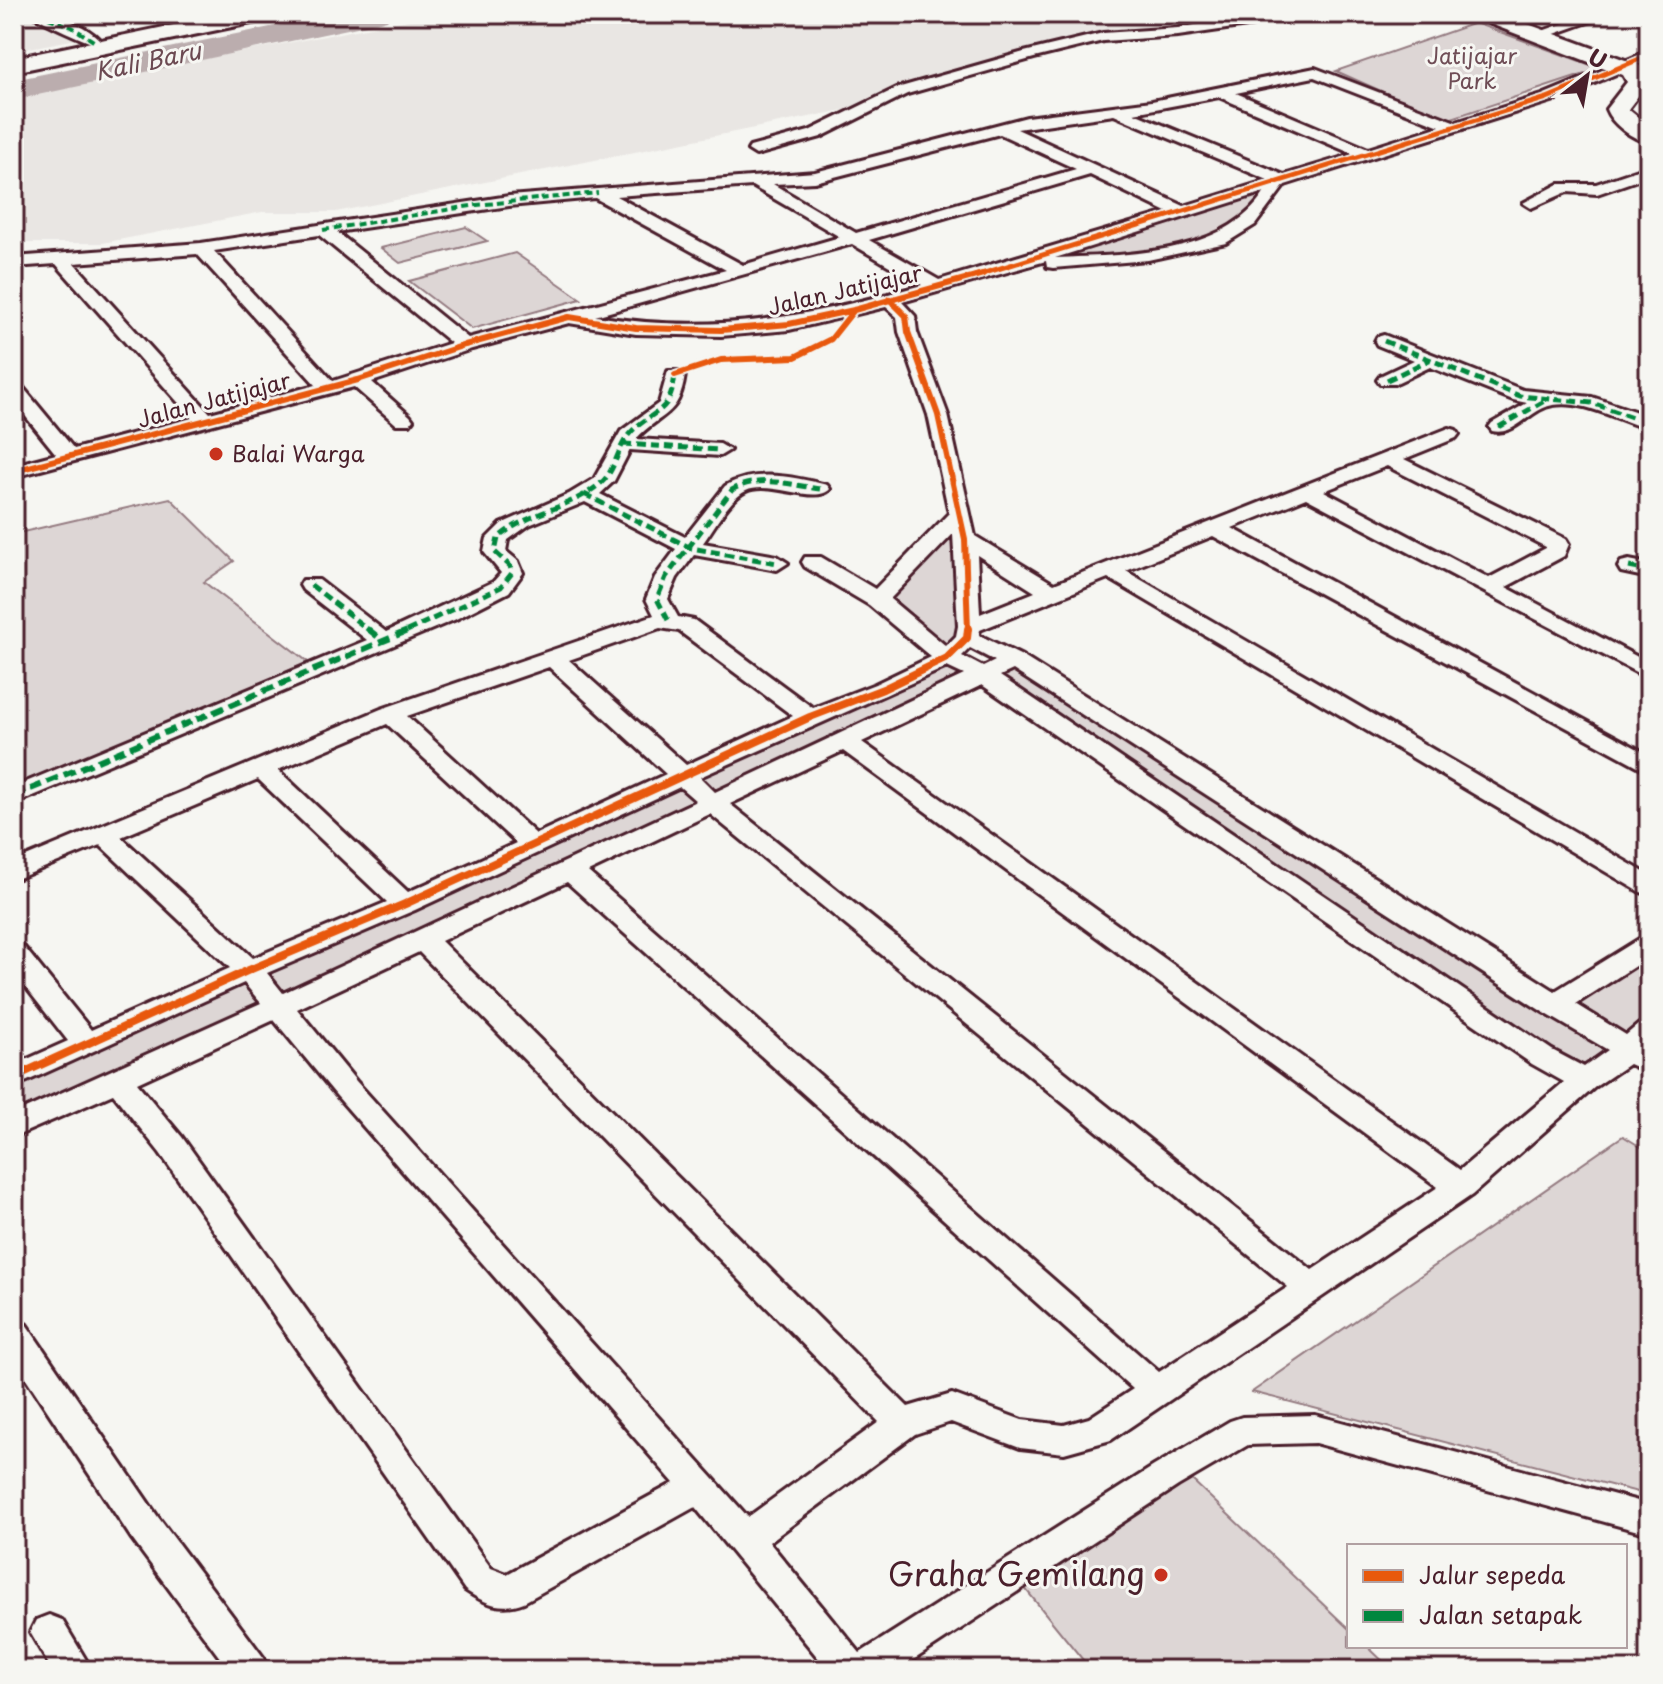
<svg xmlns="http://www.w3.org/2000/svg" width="1663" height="1684" font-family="'Playpen Sans',sans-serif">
<rect width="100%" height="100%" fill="#f6f6f2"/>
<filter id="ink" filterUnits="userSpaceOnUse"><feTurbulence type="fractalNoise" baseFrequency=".0125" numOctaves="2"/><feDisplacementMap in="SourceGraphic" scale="16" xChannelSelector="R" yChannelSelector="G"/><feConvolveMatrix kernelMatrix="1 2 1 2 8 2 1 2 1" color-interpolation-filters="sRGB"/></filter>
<g filter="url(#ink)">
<path fill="#e9e6e3" d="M14,14H47L62,21L82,38L14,51Z
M440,14H1219L944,80L874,104L336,212H262L103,243H14V95Z"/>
<path fill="#ddd6d5" stroke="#947a80" stroke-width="2" d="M1475,23L1591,65L1594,71L1446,120L1336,71Z
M1279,181L1269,201L1211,243L1069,263L1014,265Z
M466,227L487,241L400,263L381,248Z
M515,253L581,299L472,329L409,281Z
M170,498L234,561L204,582L308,662L141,738L14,786V534Z
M961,513L969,626L948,657L984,676L1014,661L1553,1004L1649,945V1031L1585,1080L984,676L14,1126V1077L946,658L877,600Z
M1623,1136L1649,1152V1495L1252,1392Z
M1191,1479L1349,1629V1646H1367L1392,1670H1091L1019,1581Z"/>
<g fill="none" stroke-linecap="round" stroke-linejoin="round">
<path fill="#bbadae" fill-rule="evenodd" d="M333,14H391L387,20L376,23L14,100V80Z"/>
<g stroke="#4a1f2b" stroke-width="6">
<path id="street" d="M31,14C57,14 84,23 102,42L100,45C94,46 38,20 31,14Z
M1256,14H1273L1254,25L1178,36L1103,41L1034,58L907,94L821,137L756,155L748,150L750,147L809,131L897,88L1024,52L1103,33L1178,28Z
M1590,14H1611L1543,38H1533L1531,35Z
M1649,51V60L1552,101L1285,185L1255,225L1226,243L1148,260L1053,268L1047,267L1046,261L902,302L915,316L917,332L948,415L975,536L1054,584L1449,428L1456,430L1459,434L1456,438L1404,459L1566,539L1569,544L1564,556L1506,587L1649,663V679L1306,498L1232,528L1649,755V772L1213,536L1126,571L1649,875V894L1640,892L1108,578L980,630L979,635L1022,656L1555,991L1639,939L1649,936V957L1576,1004L1626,1035L1639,1024L1649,1021V1073L1629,1064L1595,1087L1472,1195L1111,1440L1064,1453L1020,1448L951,1422L915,1434L769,1542L860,1653L1154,1466L1230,1421L1242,1417L1315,1415L1649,1504V1534L1315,1443L1248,1445L1178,1486L898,1670H828L695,1507L524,1602C501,1611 484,1603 465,1590L160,1153L113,1094L14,1137V1114L261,1003L244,983L14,1087V1065L68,1041L14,972V944L24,947L91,1030L230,968L100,845L14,880V862L381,709L654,615L646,599L655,577L676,549L585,502L529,525L508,540L506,551L518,561L523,573L509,592L454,620L14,804V787L367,640L303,590L300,585L303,580H319L386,632L493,582L501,573L484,552L487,538L501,524L569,494L594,479L621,431L659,403L668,371H682L685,375C679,418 661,412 636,439L720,444L730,450L720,456L630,450L614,481L600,494L685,537L725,486C755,468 795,477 827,485L830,489C817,505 769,480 746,491C729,499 714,528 703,543L777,556L788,563L777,570L694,555L677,578L668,599L678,617L694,620L813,708L875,684L931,657L869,605L805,567L802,562L805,557H821L875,589L949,513L928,415L899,332L897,317L886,307L789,330L721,336L636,334L569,323L472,349L372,382L410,416L413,420L410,424H396L354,387L14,477V465L56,454L14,402V383L21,385L74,449L192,418L56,264L14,267V257L201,243L509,196L815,172L1027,117L1152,101L1315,68L1456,122L1542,95ZM1314,77L1440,126L1368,149L1236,93ZM1219,97L1353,154L1284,175L1134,113ZM1114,115L1268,180L1184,206L1017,129ZM1000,134L1076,169L856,233L773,184L815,182ZM1090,175L1167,212L939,280L869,240ZM752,186L840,237L743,265L616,196ZM1265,192C1225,256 1123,255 1055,258ZM595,198L726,270L468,338L337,232L509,206ZM319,235L451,343L333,381L214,251ZM852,244L922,285C808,317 716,335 595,316ZM197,254L316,385L210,413L74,263ZM1387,466L1546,547V548L1489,578L1324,491ZM953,534L958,626L956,636L946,646L890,599ZM977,555L1035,592L980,614ZM660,628L679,631L793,716L686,765L569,660ZM970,648L995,661L983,667L962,656ZM549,667L666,774L536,834L407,716ZM947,667L964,675L715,792L700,777ZM1013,670L1543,1012L1608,1050L1584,1067L1552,1050L1000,676ZM982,685L1532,1064L1564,1082L1460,1170L862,742ZM387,724L516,843L408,892L278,770ZM843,751L1438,1187L1312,1270L730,804ZM258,779L387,902L253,958L121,837ZM680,787L696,801L283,993L267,973L415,910ZM710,814L1288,1287L1159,1372L588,872ZM567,882L1133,1389L1089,1418L1064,1425L1022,1420L952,1394L908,1407L441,941ZM419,952L879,1422L748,1517L356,1081L297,1009ZM274,1020L336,1095L674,1483L507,1574L491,1568L182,1137L137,1083Z
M1649,166V176L1597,194L1567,192L1531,208L1523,203L1559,184H1596Z
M1384,335L1523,390L1592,397L1649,416V429C1618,421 1586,400 1553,405C1531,408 1515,437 1492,431L1489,427L1492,423L1527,403L1513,400L1430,367L1394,384H1380L1377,380L1380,376L1414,360L1377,345L1375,341L1377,337Z
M1629,560L1649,564V578L1621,572L1618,567L1621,562Z
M14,1320L26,1324L158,1517L264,1658L270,1670H229L132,1539L14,1360Z
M49,1615L62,1620L92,1670H52L30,1632L36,1620Z"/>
</g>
<g stroke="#4a1f2b" stroke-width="6">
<path id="secondary" d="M1472,14H1501L1639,65L1648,75L1649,82L1628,109L1649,126V143C1633,139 1612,125 1606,109L1627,82L1623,75L1475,18Z"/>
</g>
<g stroke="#4a1f2b" stroke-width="6">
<path id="highway" d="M227,14H273L269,19L261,21L14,72V58Z"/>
</g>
<use href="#street" fill="#f6f6f2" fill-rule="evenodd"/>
<use href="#secondary" fill="#f6f6f2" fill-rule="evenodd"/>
<use href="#highway" fill="#f6f6f2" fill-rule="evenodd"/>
<path stroke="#00873e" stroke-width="4" stroke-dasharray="7 4" stroke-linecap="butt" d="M38,14L72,27L95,42
M323,230L477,205L598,193"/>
<path stroke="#00873e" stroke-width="5" stroke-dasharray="9 5" stroke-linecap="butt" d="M1384,341L1520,396L1592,403L1649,423
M1387,380L1429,360
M1499,427L1546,400
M623,444L720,450
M584,494L691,548L777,563
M1629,567L1649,571
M311,585L370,631
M668,620L657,599L666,577L732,490C759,474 791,485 820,489
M407,631L501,587L512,573L510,566L495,552L498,538C528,511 571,509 601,483C617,469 617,445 633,430C658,407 670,414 675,375"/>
<path stroke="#00873e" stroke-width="6" stroke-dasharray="12 6" stroke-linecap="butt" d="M368,629L383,641
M14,796L412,629"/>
<g stroke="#f6f6f2" stroke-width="8">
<path id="cycleway-far2" d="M975,276L1547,98L1649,55"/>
</g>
<g stroke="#f6f6f2" stroke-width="10">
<path id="cycleway-far1" d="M889,299L906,316L908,332L938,415L965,539L968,631
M675,375L721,360L795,357L831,339L854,310
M14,471L358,380L465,345L569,317L636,328L721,330L789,324L854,310L983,274"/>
</g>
<g stroke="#f6f6f2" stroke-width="13">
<path id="cycleway" d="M14,1077L249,970L405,904L810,717L883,689L947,658L967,638L968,629"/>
</g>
<use href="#cycleway-far2" stroke="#e8590c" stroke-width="5"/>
<use href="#cycleway-far1" stroke="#e8590c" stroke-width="6"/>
<use href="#cycleway" stroke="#e8590c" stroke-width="8"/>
</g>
</g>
<g fill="#c8321e" stroke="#f6f6f2" stroke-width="3">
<circle cx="216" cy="454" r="8"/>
<circle cx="1161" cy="1575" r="8"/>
</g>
<g text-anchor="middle" stroke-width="6" stroke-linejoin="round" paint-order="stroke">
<g font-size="22" fill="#6f4d56" stroke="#f6f6f2">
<text x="1472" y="64">Jatijajar<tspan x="1472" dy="25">Park</tspan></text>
</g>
<g font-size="22" fill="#4a1f2b" stroke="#f6f6f2">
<text transform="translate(845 290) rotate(-13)" y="8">Jalan Jatijajar</text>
<text transform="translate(214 400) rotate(-15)" y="8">Jalan Jatijajar</text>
</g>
<g font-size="22" fill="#4a1f2b" stroke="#f6f6f2" text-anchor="start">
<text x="232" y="462">Balai Warga</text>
</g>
<g font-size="24" font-style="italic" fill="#6c4a52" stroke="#f6f6f2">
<text transform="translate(148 62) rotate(-12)" y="8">Kali Baru</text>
</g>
<g font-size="32" fill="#4a1f2b" stroke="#f6f6f2" text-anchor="end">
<text x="1145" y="1586">Graha Gemilang</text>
</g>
</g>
<rect width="1663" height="1684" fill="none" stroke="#f6f6f2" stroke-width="48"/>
<rect x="24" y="24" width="1615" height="1636" fill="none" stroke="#4a1f2b" stroke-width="3" filter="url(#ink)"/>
<rect x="1347" y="1544" width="280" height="104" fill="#f6f6f2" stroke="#b1a0a2" stroke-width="2"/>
<rect x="1363" y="1570" width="40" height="12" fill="#e8590c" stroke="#b1a0a2" stroke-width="2"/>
<text x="1419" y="1584" font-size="24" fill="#4a1f2b">Jalur sepeda</text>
<rect x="1363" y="1610" width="40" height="12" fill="#00873e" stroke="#b1a0a2" stroke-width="2"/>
<text x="1419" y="1624" font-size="24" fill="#4a1f2b">Jalan setapak</text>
<g transform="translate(1587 76) rotate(31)" stroke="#f6f6f2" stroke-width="6" paint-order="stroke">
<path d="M0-6L14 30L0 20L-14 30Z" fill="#4a1f2b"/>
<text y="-12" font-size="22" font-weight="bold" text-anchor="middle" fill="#4a1f2b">U</text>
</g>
</svg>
